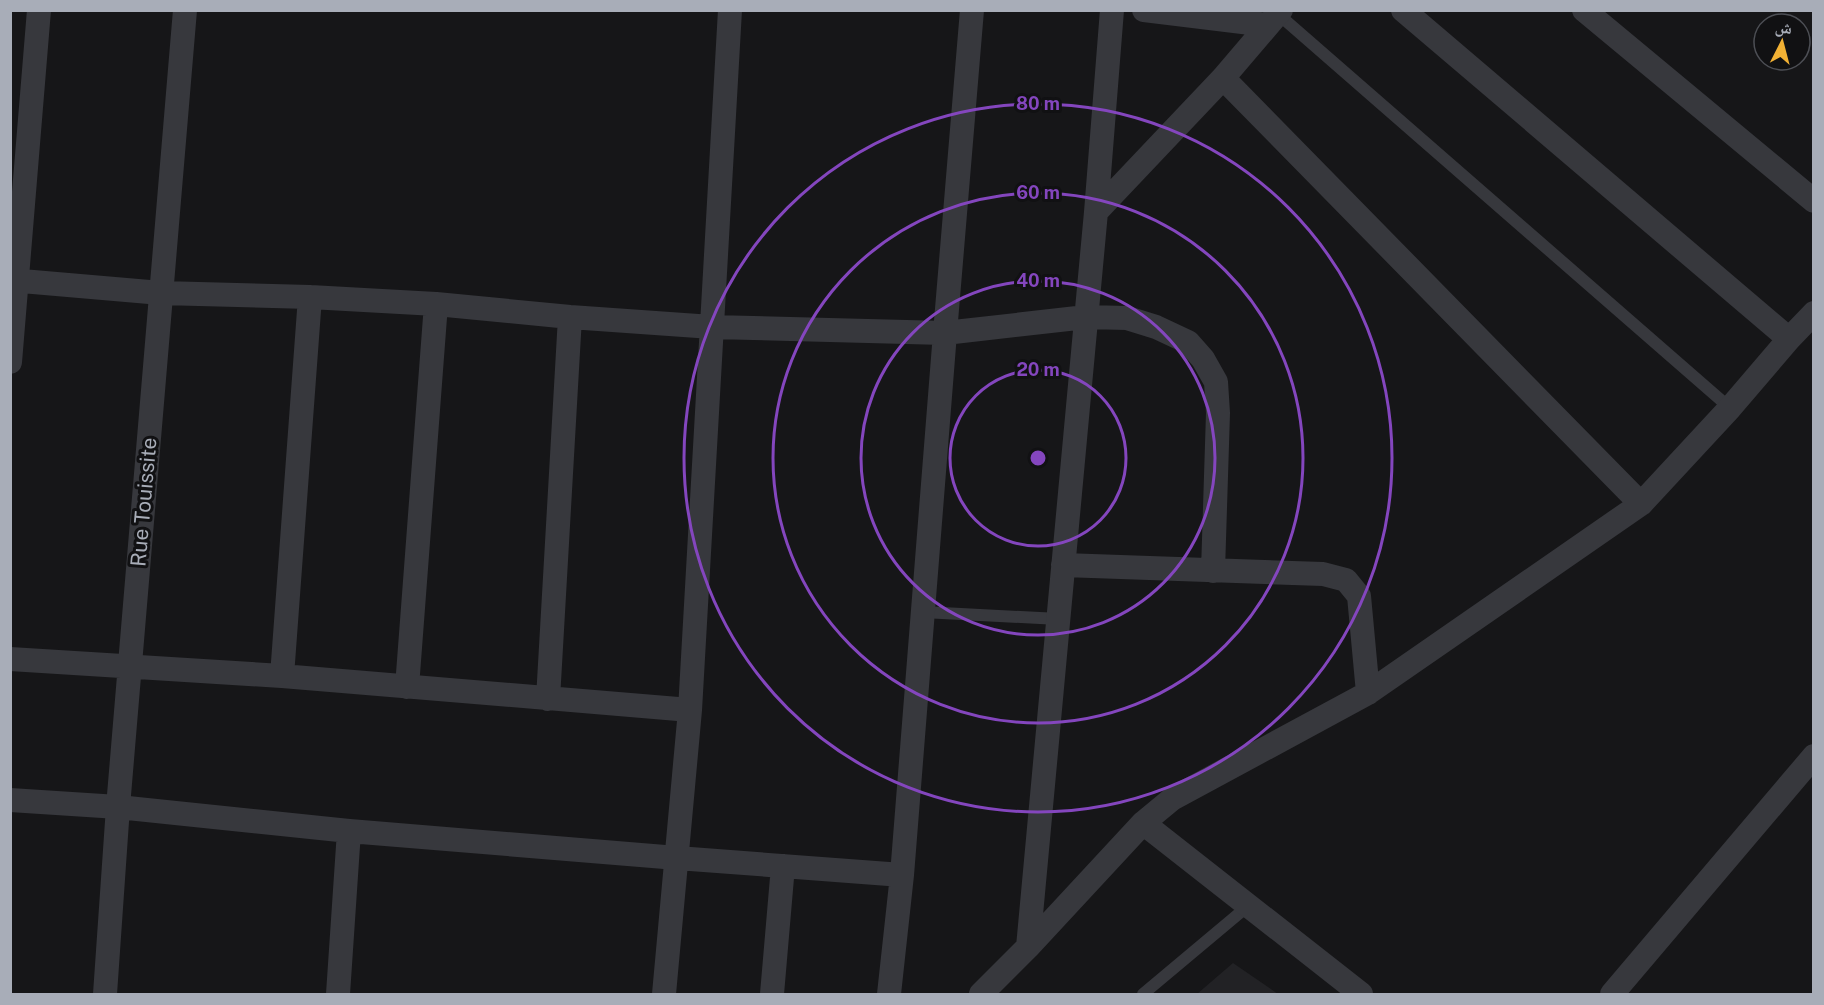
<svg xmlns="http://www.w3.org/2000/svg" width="1824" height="1005" font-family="'Public Sans','Noto Naskh Arabic',sans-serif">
<rect width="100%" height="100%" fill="#161618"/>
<path fill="#222225" d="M1233,963L1278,994H1197Z"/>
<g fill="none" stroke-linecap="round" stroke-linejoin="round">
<path stroke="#37383d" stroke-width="12" d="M1278,14L1730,408
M923,612L1059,619
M1143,994L1248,906"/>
<path stroke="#37383d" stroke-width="24" d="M1144,10L1267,25
M1403,10L1789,339
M1584,10L1814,201
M1223,78L1641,504
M1096,212L1223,78L1281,10
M10,280L161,293L310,297L436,304L570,317L712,327L945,333L1086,317L1127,318L1156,327L1188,342L1203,359L1216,382L1218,413L1213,571
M10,362L39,10
M1063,565L1323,574L1346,580L1359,596L1368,693
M10,659L282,676L690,710
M282,676L310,297
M407,687L436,304
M548,699L570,317
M10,800L118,807L349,831L677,858L902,875
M1143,823L1361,994
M1028,947L1096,212L1112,10
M105,994L118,807L185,10
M338,994L349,831
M664,994L690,710L730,10
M772,994L783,866
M889,994L902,875L945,333L972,10
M981,994L1028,947L1143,823L1172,799L1368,693L1641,504L1730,408L1789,339L1814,313
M1612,994L1814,756"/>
</g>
<g fill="none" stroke="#8446be" stroke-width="3">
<circle cx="1038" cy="458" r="88"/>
<circle cx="1038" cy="458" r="177"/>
<circle cx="1038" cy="458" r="265"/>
<circle cx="1038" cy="458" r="354"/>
</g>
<g text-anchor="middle" stroke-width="6" stroke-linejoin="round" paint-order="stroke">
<g font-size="21" fill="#a8adb8" stroke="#111113">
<text transform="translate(144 502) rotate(-85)" y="7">Rue Touissite</text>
</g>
</g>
<circle cx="1038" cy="458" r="9" fill="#8446be" stroke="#111113" stroke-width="3"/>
<g font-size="18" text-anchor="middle" font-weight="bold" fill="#8446be" stroke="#111113" stroke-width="6" stroke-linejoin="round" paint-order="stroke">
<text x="1038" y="110">80 m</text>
<text x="1038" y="199">60 m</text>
<text x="1038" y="287">40 m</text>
<text x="1038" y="376">20 m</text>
</g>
<rect width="1824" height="1005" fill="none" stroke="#a8adb8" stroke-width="24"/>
<g transform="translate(1782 42) rotate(6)"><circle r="28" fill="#111113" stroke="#4d4f55" stroke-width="1.5"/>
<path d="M0-4.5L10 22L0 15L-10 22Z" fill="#f2b134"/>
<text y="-9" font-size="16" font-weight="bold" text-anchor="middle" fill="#a8adb8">ش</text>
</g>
</svg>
